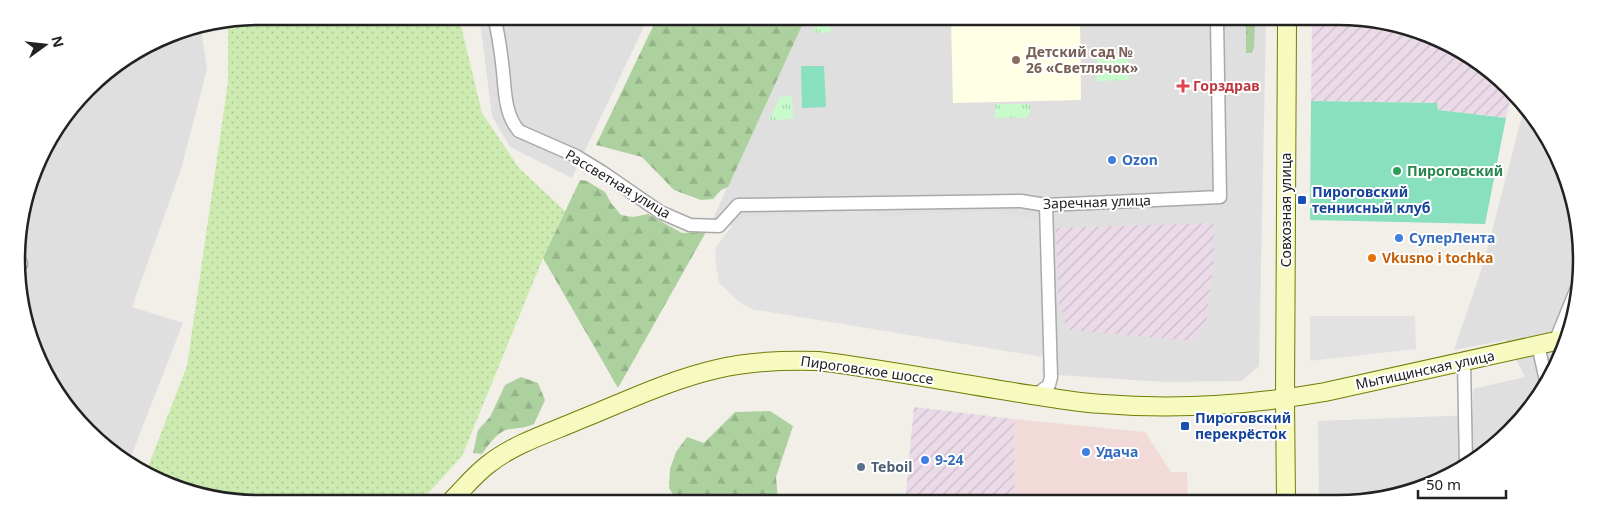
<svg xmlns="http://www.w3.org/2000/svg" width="1598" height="520" font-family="'Noto Sans',sans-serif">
<defs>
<pattern id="industrial-furrows" width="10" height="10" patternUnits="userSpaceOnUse" patternTransform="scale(1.25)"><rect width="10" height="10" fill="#ebdbe8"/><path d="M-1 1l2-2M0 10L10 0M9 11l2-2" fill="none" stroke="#c9bcc7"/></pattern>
<pattern id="grass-dots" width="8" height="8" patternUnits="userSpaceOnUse" patternTransform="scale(1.25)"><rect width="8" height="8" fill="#cdebb0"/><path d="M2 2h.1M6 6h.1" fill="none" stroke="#b0c997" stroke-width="1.8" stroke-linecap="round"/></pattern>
<pattern id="forest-firs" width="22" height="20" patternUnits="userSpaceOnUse" patternTransform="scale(1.25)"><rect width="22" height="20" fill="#add19e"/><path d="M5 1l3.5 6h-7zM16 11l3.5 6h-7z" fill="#95b388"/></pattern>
<pattern id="park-tufts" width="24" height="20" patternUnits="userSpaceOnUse" patternTransform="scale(1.25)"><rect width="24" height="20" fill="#c8facc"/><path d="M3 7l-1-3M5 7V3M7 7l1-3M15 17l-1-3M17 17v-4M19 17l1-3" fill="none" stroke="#acd6af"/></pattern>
</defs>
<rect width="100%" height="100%" fill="#f2efe9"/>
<path fill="#e0dfdf" d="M478,17L648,18L572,178L510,147L492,116L481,30Z
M805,19L1266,20L1259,366L1242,381L1164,382L1042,374L1043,357L1039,221L987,212L877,217L873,210L741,218L732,226L711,223Z
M201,28L207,69L182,166L132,307L183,323L128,464L125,463L57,396L24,323L18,228L42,152L99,77L167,35Z
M1524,108L1541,125L1577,213V308L1549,382L1499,443L1446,479L1370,502H1319L1318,421L1473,415V389L1525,377L1506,340L1454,350L1484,262Z"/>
<path fill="#f2dad9" d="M1014,419L1145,432L1171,472H1187L1188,501H1015Z"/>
<path fill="url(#industrial-furrows)" d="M1312,21H1386L1474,57L1511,95L1506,118L1437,110V103L1311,101Z
M1213,223L1214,257L1206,323L1194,341L1069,330L1064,321L1067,318L1059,306L1056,228Z
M914,407L1014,419L1015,501H905Z"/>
<path fill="#ffffe5" d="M951,19L1080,20L1081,100L953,103Z"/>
<path fill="url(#grass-dots)" d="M260,16L459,17L482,113L519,168L565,211L543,258L462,456L423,499H212L146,472L187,366L228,82V23Z"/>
<path fill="url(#forest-firs)" d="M657,18L805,19L728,187L721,190L713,199L701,200L674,190L642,157L596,145Z
M1246,20H1255L1254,47L1252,53H1246Z
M580,180L587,181L605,192L611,203L621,215L633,217L648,214L682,233L706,232L618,388L543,258Z
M521,377L538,383L545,400L534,424C525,428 519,428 510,429C497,431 489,445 482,454L473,453L478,430L490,417L505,385Z
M770,411L793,426L776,477L778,500H676L669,488L670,469L676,452L687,437L704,443L735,412Z"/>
<path fill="url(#park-tufts)" d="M817,19H830L831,32L813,33Z
M1128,57L1129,80L1097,81V58Z
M792,96L793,119L769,120L780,97Z
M995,104H1030V113L1026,118H995Z"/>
<path fill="#88e0be" d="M801,66H824L826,107L802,108Z
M1311,101L1437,103L1438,110L1506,118L1485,224L1310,220Z"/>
<path fill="#e2e2e2" d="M873,210L877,217L987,212L1039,220L1043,357L751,309L737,300L719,283L716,264L715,248L732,226L741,218Z
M1310,316H1415L1416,349L1310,361Z"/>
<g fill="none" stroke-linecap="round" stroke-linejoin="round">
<g stroke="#a9a9a9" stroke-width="15">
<path id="street" d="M494,17C499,35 501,53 503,71C505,92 505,115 519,131L576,156L602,172L660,212L690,225L719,226L738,205L1021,201L1046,205L1220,197L1217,20
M21,264V263
M1555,342L1577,288
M1538,345L1547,385
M1464,362L1466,465
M1036,395L1049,385L1051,377L1046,205"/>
</g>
<g stroke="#707d05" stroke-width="20">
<path id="secondary" d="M452,500C464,488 476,473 490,463C516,443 549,433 579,420C624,402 669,380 717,369C750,361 784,360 818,361C890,370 960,384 1032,395C1055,398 1079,403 1103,404C1178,410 1251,405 1325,392L1565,339
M1286,501L1285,399L1287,21"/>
</g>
<use href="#street" stroke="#fff" stroke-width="12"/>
<use href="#secondary" stroke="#f7fabf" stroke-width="18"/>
</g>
<circle fill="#8d6e63" stroke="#fff" stroke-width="2" cx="1016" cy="60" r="5"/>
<path fill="#e0444e" stroke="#fff" stroke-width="2" d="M1180.5 78.5h5v5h5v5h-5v5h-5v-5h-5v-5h5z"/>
<g fill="#3f7fe0" stroke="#fff" stroke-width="2">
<circle cx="1112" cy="160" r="5"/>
<circle cx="1399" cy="238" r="5"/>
<circle cx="1086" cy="452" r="5"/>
<circle cx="925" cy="460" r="5"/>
</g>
<circle fill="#2e9e5b" stroke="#fff" stroke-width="2" cx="1397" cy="171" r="5"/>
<g fill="#1a4fb4" stroke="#fff" stroke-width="2">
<rect x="1297" y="195" width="10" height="10" rx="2.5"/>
<rect x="1180" y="421" width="10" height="10" rx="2.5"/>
</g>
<circle fill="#e8710a" stroke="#fff" stroke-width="2" cx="1372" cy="258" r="5"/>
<circle fill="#5c6f8a" stroke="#fff" stroke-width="2" cx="861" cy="467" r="5"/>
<g text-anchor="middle" stroke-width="4" stroke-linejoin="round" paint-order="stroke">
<g font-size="14" font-weight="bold" fill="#785e54" stroke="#fff" text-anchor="start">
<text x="1026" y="57">Детский сад №<tspan x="1026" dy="16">26 «Светлячок»</tspan></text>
</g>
<g font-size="14" font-weight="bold" fill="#be3a42" stroke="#fff" text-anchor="start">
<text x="1193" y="91">Горздрав</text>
</g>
<g font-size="14" font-weight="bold" fill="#366cbe" stroke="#fff" text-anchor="start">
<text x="1122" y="165">Ozon</text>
<text x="1409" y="243">СуперЛента</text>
<text x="1096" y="457">Удача</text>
<text x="935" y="465">9-24</text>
</g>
<g font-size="14" font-weight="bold" fill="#27864d" stroke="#fff" text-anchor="start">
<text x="1407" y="176">Пироговский</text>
</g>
<g font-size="14" fill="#222" stroke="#fff">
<text transform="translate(618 184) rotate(31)" y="5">Рассветная улица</text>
<text transform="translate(1097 202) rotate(-2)" y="5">Заречная улица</text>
<text transform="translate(1286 210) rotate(-90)" y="5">Совхозная улица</text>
<text transform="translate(867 370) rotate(8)" y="5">Пироговское шоссе</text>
<text transform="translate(1425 370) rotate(-12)" y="5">Мытищинская улица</text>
</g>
<g font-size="14" font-weight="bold" fill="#164399" stroke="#fff" text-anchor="start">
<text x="1312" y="197">Пироговский<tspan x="1312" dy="16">теннисный клуб</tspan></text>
<text x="1195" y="423">Пироговский<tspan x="1195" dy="16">перекрёсток</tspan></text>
</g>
<g font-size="14" font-weight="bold" fill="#c56008" stroke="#fff" text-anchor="start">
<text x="1382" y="263">Vkusno i tochka</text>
</g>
<g font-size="14" font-weight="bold" fill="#4e5e75" stroke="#fff" text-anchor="start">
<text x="871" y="472">Teboil</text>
</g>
</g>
<path d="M0 0H1598V520H0ZM260 25H1338A235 235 0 0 1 1573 260V260A235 235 0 0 1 1338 495H260A235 235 0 0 1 25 260V260A235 235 0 0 1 260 25Z" fill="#fff" fill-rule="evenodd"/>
<path fill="none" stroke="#222" stroke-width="2.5" d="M260 25H1338A235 235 0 0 1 1573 260V260A235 235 0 0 1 1338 495H260A235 235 0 0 1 25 260V260A235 235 0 0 1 260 25Z"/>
<g transform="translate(45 45) rotate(75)" stroke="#ffffff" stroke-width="4" paint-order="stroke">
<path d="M0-4L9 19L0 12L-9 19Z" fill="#222222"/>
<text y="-8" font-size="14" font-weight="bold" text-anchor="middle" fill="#222222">N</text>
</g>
<path d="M1418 490v8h88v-8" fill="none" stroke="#222222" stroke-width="2.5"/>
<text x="1426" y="490" font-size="15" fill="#222222" stroke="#ffffff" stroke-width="4" paint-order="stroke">50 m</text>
</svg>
